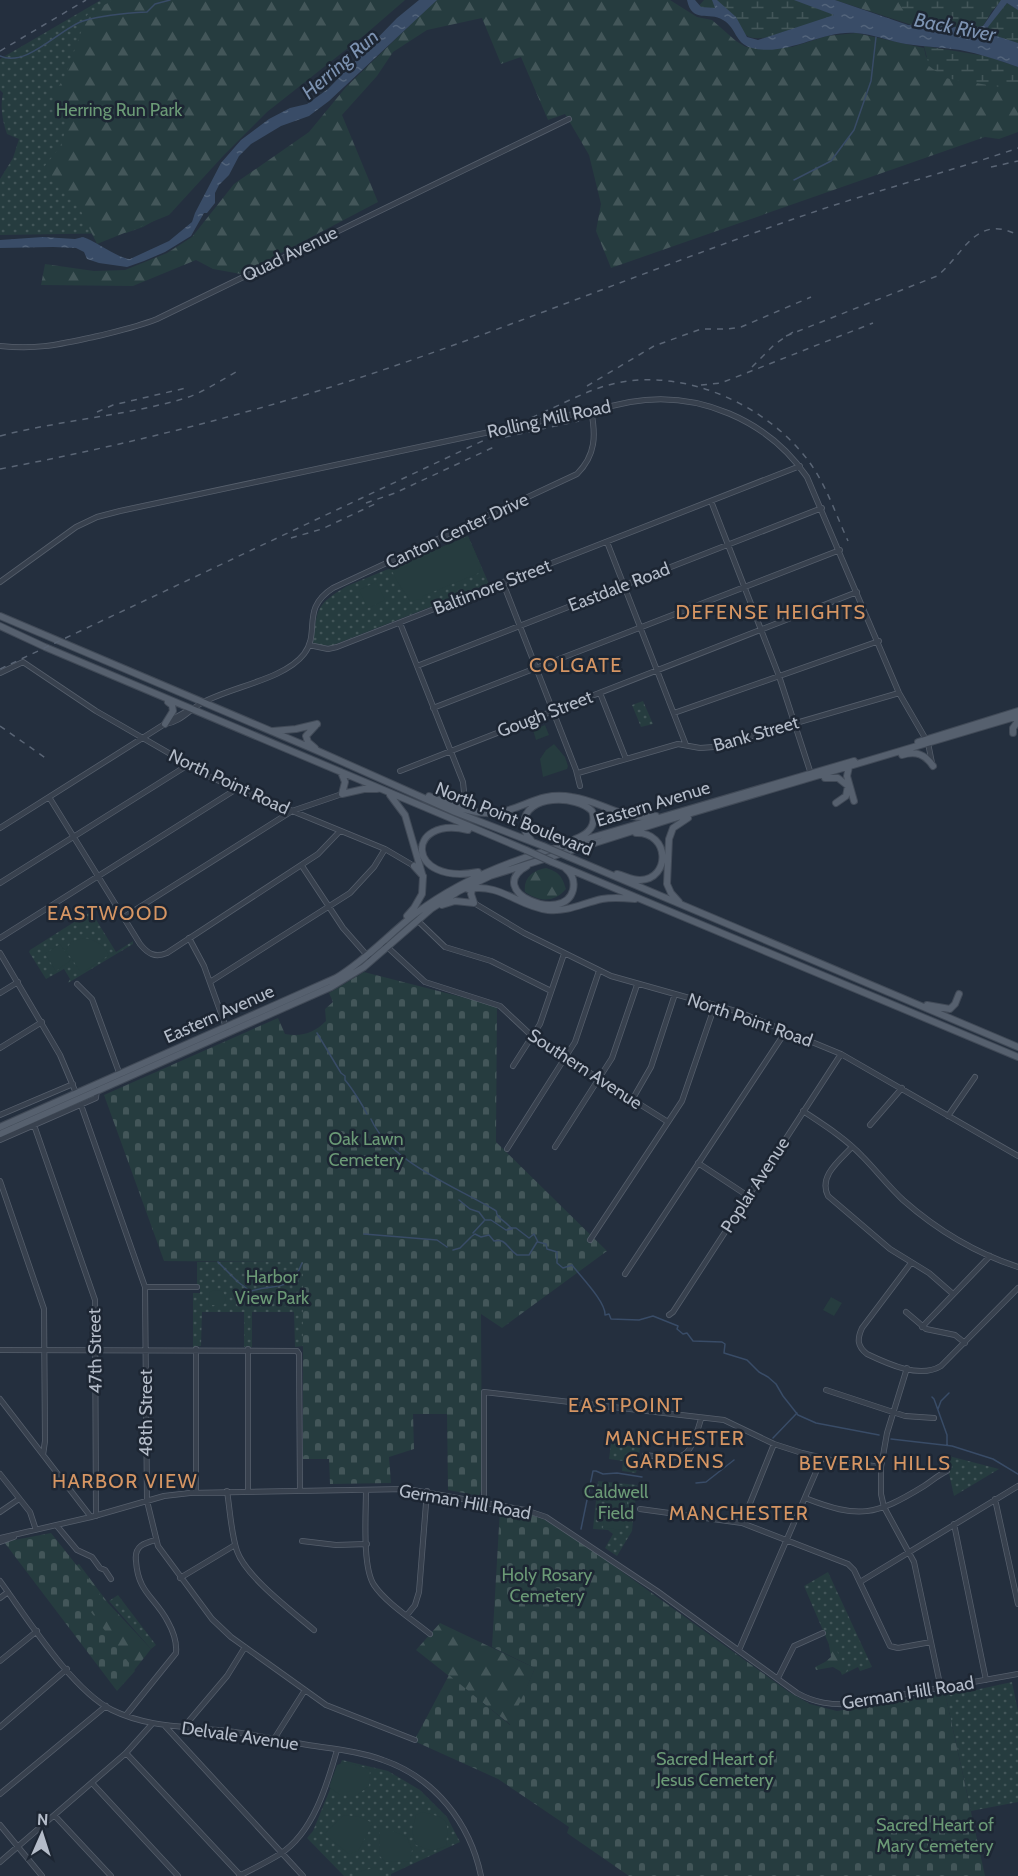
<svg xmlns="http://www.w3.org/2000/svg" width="1018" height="1876" font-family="Cabin,sans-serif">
<defs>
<pattern id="grass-dots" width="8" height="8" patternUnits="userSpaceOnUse" patternTransform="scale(1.5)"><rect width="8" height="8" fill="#263c3f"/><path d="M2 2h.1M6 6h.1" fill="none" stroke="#435659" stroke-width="1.8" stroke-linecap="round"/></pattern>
<pattern id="forest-firs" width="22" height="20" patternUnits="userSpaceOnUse" patternTransform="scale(1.5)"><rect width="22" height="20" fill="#263c3f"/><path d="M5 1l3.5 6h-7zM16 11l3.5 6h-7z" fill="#435659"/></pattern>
<pattern id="wetland-marsh" width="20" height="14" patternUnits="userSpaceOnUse" patternTransform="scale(1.5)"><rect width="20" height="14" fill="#263c3f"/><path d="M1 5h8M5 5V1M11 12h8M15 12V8" fill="none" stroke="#435659"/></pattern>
<pattern id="cemetery-stones" width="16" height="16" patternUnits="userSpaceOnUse" patternTransform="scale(1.5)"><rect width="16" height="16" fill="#263c3f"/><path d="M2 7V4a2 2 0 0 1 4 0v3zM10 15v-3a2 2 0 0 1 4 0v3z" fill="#435659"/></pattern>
<pattern id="water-ripples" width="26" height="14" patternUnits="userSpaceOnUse" patternTransform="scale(1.5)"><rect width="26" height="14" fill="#394c67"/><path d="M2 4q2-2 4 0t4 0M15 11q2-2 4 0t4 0" fill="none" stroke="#53647b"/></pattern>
</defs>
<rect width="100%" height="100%" fill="#242f3e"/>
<path fill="url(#grass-dots)" d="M101,0H272L164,215L143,227L126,233L0,235V179L13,158L19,139L7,134C2,120 0,106 3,93L0,90V59Z
M468,536L489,584L331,646L313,644C317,609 315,605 347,586Z
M643,701L653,724L641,727L632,705Z
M90,912L92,913L116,952L133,941V944L68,983L70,979L64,969L46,979L29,952L30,950Z
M197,1262H303V1346L295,1347L294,1312H252V1347H244V1312H202L201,1346L193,1347V1293H200V1286L197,1285Z
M611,1443L640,1448L636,1473L622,1471L623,1461L609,1459Z
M945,1455L999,1469L954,1496Z
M598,1481L637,1485L632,1531L617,1556L605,1548L613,1534L608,1530L593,1529Z
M828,1572L872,1667L860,1671L858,1667L842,1675L804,1586Z
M118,1595L156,1645L151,1649L109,1601Z
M1012,1682L1018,1711V1802L971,1811L945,1693L966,1692Z
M342,1760L388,1771L420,1790L447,1817L460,1842L391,1874V1876H344L307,1838L313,1831Z"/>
<path fill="url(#forest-firs)" d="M113,0H405L367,33L267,112L224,155L169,215L97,244L78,205L44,167L60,147L69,120L52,96L65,77L87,15Z
M436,0H670L697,17L712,20L736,41L746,47H792L827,36L856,33L924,48L926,57L992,84L1018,90V132L999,139L985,137L611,268L596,231L601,204L589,155L565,114L548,120L521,57L501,64L482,18L427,30L393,52L377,76L342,115L378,202L241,274L213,269L196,260L133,286L41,285L45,264L94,271L125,270L167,253L192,237L234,184L309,132L346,87Z
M835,0H897L900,2L912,25Z
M546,868C559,872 562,876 566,889C554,903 540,902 525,892C523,878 533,870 546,868Z
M79,1564L108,1603L151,1649L132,1673L88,1614L75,1566Z
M440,1623L535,1668L511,1725L416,1650Z
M832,1642L848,1671L843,1673L833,1667L816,1670L815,1667L825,1662L831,1657L829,1645Z"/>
<path fill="url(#wetland-marsh)" d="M704,0H796L835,15C818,21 760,47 746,35C740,31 736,22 732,16L696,9Z
M897,0H1002L992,11L983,26L973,28L912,25Z
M1007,3L1018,10V43L983,32Z
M924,46L986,56L1018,67V90L945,78L929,66Z"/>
<path fill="url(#cemetery-stones)" d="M364,972L497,1006L496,1142L607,1251L502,1328L481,1314L482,1488L479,1496L448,1490L447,1414H413L414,1449L389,1457L391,1483L330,1484L329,1459H303V1262L164,1261L104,1095L278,1018L285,1034C302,1037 314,1033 326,1021L325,1009L333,1002L329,993Z
M500,1509L529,1514L545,1520L592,1550L789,1692L810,1704L837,1711L945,1693L985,1876H629L567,1833L569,1827L498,1779L414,1741L449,1675L510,1725L535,1668L492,1647Z
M51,1533L105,1601L91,1612L135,1671L117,1691L4,1542Z"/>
<path fill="#263c3f" d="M468,536L481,566L479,573L423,596L422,599L410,601L397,581L391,569Z
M376,582L385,600L368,608L359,590Z
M545,725L549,735L536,740L533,730Z
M554,744L565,757L568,766L567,769L543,777L540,759L546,750Z
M83,938C95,939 104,945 109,955L85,971H80L66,950L71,942Z
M60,944L71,960L56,971L45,954Z
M214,1290L222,1291C225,1295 227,1300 223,1305H212L211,1308L208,1305L210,1292Z
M275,1295H290V1306H275Z
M831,1297L842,1303L834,1316L823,1310Z
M607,1484L629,1486L624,1530L603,1528Z
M345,1762L370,1769L369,1786L357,1795H340L329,1787L337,1765Z
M422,1812C449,1819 449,1818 446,1846L432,1851L416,1845L412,1831L416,1815Z
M344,1815L359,1817L373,1823L358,1851L349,1854L324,1834Z
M380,1831H392L407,1837L412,1850L410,1861L385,1862L379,1855Z
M377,1867L380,1876H355L354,1873Z"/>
<path fill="url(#water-ripples)" d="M419,0H437L329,101L309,116L281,126L251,144L239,156L229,175L219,185L215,193V203L207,213H204L191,236L165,252L144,261L127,267L99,263L87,259L84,252L76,248L53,247L0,248V240L43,237L75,239L83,237C96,241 119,259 130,259L169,241L192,222L195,213L221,163L241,140L269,119L290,108L307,104L328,89L397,18Z
M687,0H695L701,7L715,8L712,0H717L736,17L747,37L758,40L834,15L794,0H835L908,25L973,28L983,26L1001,0H1018V10L1007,3L984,32L1018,43V67C999,60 980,54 960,50C942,47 924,47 906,44C889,41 873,34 856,33C821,30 787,57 752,48C734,43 737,28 723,20C709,11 692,24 687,0Z"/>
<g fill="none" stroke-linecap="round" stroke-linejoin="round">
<path stroke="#394c67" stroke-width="1.5" d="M0,56C27,68 59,29 83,21C103,15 126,13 147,12L155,4L170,0
M794,180L831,161L854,130L871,81L876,37
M317,1033L341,1073L345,1076V1080C352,1088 363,1106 367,1114
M371,1119C390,1162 454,1186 493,1209C500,1213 494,1210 498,1216C500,1219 508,1224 511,1228H516L529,1238L534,1234L538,1242L546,1244L547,1249L557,1252V1263L563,1268L572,1265C581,1277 606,1302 605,1315L609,1314L611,1319L639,1320L653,1316L678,1326L677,1329L683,1334L687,1333L693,1341L722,1342L725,1344L724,1353L747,1360L759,1372L768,1377L776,1384L783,1396L798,1415L816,1423L879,1435
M459,1200L470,1209L479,1212L485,1220H491L506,1230L512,1229
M473,1233L484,1221
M364,1234L437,1240L447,1247
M472,1236L475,1234L481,1237L489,1235L494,1241C507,1238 507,1249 517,1255H529L537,1242
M453,1250L460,1248L471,1237
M218,1262L238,1282L250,1291
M249,1292C273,1282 290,1295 302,1263
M932,1397L934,1399L947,1435V1445
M938,1409L941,1401L949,1393
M773,1438L797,1413
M891,1439L952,1446L993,1459L1018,1474
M696,1483L706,1482L734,1460
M581,1529L593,1471H596L603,1474L617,1473L642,1477"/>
<g stroke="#565f6c" stroke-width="6">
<path id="minor" d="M0,346C40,350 60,344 98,336C118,331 137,327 157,319L569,119
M711,501L779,676L811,774
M607,542L686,745
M0,582L76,527L97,517L120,511L630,402C698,390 768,420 807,477L899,693L928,743L932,763
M503,583L576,770L580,786
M400,623L463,782L464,792
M309,645L328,649L337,647L800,466
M417,666L822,508
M0,673L23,662L96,711L212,778L385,849L414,866
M600,693L626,759
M433,708L840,550
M674,713L879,641
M165,724C180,722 188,711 200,704C229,687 284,680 304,654C321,632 300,609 333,588L577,474C596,455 596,435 591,410
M400,771L857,592
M578,773L678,744L700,748L714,747L899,693
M49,797L140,944C148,954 155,958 167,953L318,854L340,831
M0,828L171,720L191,709
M302,866L343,928L372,961
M0,883L188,765
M474,903L524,933L611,976L739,1012L841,1054L1018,1156
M124,917L292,811L342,794
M417,920L445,947L491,961L551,991
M0,938L238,788
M189,938L204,966L227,1030
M383,943L425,982L500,1006L533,1037L668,1122
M0,953L60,1055L76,1093
M210,982L350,893L374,867L385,849
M77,984L92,999L120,1075
M0,993L18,982
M0,1048L42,1022
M513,1066L540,1024L564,954
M632,1100L651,1067L675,994
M81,1105L145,1287L147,1501L158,1546L212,1619L231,1637L326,1705L415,1740
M803,1111C824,1125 845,1138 862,1156C876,1170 888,1186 903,1200C937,1230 975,1253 1018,1267
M0,1115L73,1084
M948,1116L975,1077
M34,1125L95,1300L96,1516
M870,1125L902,1088
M0,1140L96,1098L97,1089
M555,1147L612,1058L637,985
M852,1147C840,1160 818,1176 828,1196L890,1249L929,1273L953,1294
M507,1149L575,1042L599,971
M698,1163L748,1196
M0,1181L44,1309L45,1441L43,1455
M590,1240L682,1101L715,1005
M911,1263L862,1328C857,1339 857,1346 867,1354C888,1364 920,1379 941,1366L1018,1288
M625,1274L786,1031
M145,1287H197
M906,1312L926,1329L955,1335L965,1343
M669,1315L673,1312L841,1054
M922,1327L990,1256
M248,1349V1492
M0,1350L297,1351L299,1354L300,1491
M907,1368L887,1433L881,1467V1494L884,1507L914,1562L941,1689
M826,1390L905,1416L934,1418
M0,1399L91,1517
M645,1455C687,1461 689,1459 701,1419
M0,1474L30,1512L36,1530
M366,1490C366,1513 362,1567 374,1585C386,1603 413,1620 430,1634
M227,1491C230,1510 231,1533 237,1551C246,1577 293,1612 314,1630
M196,1492V1349
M805,1498C859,1519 875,1516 924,1486C932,1481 938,1475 947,1471
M995,1499L1018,1604
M484,1502V1392L724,1420L774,1444L802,1453L835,1461L881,1467
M640,1509L742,1523L848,1564L854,1570L890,1646L898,1648L931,1642
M0,1512L19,1499
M742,1523L774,1444
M954,1524L986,1680
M57,1526L77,1550L92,1557L100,1568L105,1570L111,1579
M0,1538L91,1517L164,1496L190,1493L407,1489L525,1510L546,1517L657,1591L797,1693C815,1703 831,1705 851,1704L1018,1674
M302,1541L336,1545L367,1544
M0,1542L14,1537
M180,1578L235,1545
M0,1581C27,1618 72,1690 112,1710C147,1727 181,1726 218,1730C248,1733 278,1740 308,1745C333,1749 359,1751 383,1760C435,1778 470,1823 481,1876
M860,1582L1018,1486
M0,1598L8,1592
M407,1615L415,1605L419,1592L427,1491
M739,1650L822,1458
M0,1661L37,1631
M778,1678L794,1646L823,1633
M126,1715L176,1653C177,1643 173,1631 168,1622C155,1597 138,1593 136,1561C134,1546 144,1543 156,1540
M165,1726L303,1876
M0,1727L67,1669
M183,1728L227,1676L245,1647
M274,1739L305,1690
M126,1753L241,1876
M92,1783L178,1876
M0,1794L106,1706
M55,1816L111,1876
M0,1825L42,1876
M0,1862L126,1753L152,1724
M239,1876C253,1869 267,1862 280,1854C313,1833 327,1785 337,1750"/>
</g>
<g stroke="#414a57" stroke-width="8">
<path id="major" d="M0,616L318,751L455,812L543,846
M0,626L45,647L526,850
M165,724L173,711L172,705L168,702
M273,731L296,729L317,724
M1013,733V728L1018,721
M918,742L1018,711
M315,748L308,742L306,736L317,724
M902,755C916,751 925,754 933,766
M849,767L847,776L854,801
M341,772L345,782L342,794
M825,778H838L848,786L846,796L836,803
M342,794L364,789H377
M390,795L405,815L423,877L422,894L414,908L407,916
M429,796C451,804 472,815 496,813C524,809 539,791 572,797C602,801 624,822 656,816
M468,830C405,815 405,886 478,872
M531,840C526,835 524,830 524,823C525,794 577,795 592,811C597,825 589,834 575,839
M569,857L1018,1047
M552,862L1018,1057
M414,866L423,876
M527,866C483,891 564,925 573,890C575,881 572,874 566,869
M617,874C625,876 632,880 640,880C671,879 670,832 636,833
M468,889C501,883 517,906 548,910C568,912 583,903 602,899C613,897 624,898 635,899
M679,902L671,893L667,884L669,839L673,828L688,818
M442,905L455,901L474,903L471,894L473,886
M927,1005L950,1009L955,1004L959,994
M0,1127L336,978C366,960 388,935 415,914C453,885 494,867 539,853L854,761
M0,1134L331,987L364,967L431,909L459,891L490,876L668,820L1018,716"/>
</g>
<use href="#minor" stroke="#38414e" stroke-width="4.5"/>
<use href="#major" stroke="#56606e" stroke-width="6"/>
<path stroke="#5a6575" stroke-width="1.5" stroke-dasharray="6 6" stroke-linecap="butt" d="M0,51L86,0
M991,167L1018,161
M786,336L937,276C964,255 975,213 1018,235
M752,367L775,344L793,332
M701,385L721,383L873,323
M587,386L654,346L701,329H728L741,327L811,297
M97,412L113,405L186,388
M0,436C61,420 125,416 186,398C203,392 220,381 236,372
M505,437L579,421
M0,469C121,446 242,416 359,378C510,328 657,266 808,214C877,190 949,172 1018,148
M366,503L395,493L494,447
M291,538L322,529L377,503
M0,669L548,410C571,400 592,388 617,383C686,368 769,406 810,463C827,487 836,515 848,541
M0,726L47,759"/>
<g stroke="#414a57" stroke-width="8" stroke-linecap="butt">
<path id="major-bridge" d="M543,846L569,857
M526,850L552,862"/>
</g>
<use href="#major-bridge" stroke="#56606e" stroke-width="6"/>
</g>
<g text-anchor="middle" stroke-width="5" stroke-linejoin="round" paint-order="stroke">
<g font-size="18" fill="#6b9a76" stroke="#1d2633">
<text x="119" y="116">Herring Run Park</text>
<text x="366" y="1145">Oak Lawn<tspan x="366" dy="21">Cemetery</tspan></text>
<text x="272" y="1283">Harbor<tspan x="272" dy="21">View Park</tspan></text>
<text x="616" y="1498">Caldwell<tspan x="616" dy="21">Field</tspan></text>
<text x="547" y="1581">Holy Rosary<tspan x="547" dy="21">Cemetery</tspan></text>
<text x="715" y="1765">Sacred Heart of<tspan x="715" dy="21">Jesus Cemetery</tspan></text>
<text x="935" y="1831">Sacred Heart of<tspan x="935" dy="21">Mary Cemetery</tspan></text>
</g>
<g font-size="18" fill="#b4bcc9" stroke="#1d2633">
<text transform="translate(290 254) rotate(-26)" y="6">Quad Avenue</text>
<text transform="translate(549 419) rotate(-12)" y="6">Rolling Mill Road</text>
<text transform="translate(457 531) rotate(-25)" y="6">Canton Center Drive</text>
<text transform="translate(492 587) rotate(-21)" y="6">Baltimore Street</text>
<text transform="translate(619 587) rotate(-21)" y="6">Eastdale Road</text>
<text transform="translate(545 714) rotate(-21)" y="6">Gough Street</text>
<text transform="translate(756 734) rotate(-16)" y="6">Bank Street</text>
<text transform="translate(229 782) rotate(25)" y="6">North Point Road</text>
<text transform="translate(653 804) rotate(-17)" y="6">Eastern Avenue</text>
<text transform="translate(514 819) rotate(22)" y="6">North Point Boulevard</text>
<text transform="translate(219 1014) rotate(-24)" y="6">Eastern Avenue</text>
<text transform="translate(750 1020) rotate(19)" y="6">North Point Road</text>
<text transform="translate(585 1069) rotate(33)" y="6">Southern Avenue</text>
<text transform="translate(755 1185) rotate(-57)" y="6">Poplar Avenue</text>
<text transform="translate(95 1351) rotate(-91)" y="6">47th Street</text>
<text transform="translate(146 1413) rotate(-90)" y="6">48th Street</text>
<text transform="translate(465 1502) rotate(10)" y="6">German Hill Road</text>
<text transform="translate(908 1693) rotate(-9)" y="6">German Hill Road</text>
<text transform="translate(240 1736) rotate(8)" y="6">Delvale Avenue</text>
</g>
<g font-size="20" font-style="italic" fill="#7c92b1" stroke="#1d2633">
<text transform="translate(955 27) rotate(11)" y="7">Back River</text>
<text transform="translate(340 64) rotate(-41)" y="7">Herring Run</text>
</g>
<g font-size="20" letter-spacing="1.5" fill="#d59563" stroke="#1d2633">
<text x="771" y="619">DEFENSE HEIGHTS</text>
<text x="576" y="672">COLGATE</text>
<text x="108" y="920">EASTWOOD</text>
<text x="626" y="1412">EASTPOINT</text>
<text x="675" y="1445">MANCHESTER<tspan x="675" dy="23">GARDENS</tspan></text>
<text x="875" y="1470">BEVERLY HILLS</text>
<text x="125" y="1488">HARBOR VIEW</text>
<text x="739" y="1520">MANCHESTER</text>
</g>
</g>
<g transform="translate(42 1834) rotate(3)" stroke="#1d2633" stroke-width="4.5" paint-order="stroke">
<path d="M0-4.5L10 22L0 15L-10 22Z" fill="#b4bcc9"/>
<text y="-9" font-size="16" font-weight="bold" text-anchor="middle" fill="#b4bcc9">N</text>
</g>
</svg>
